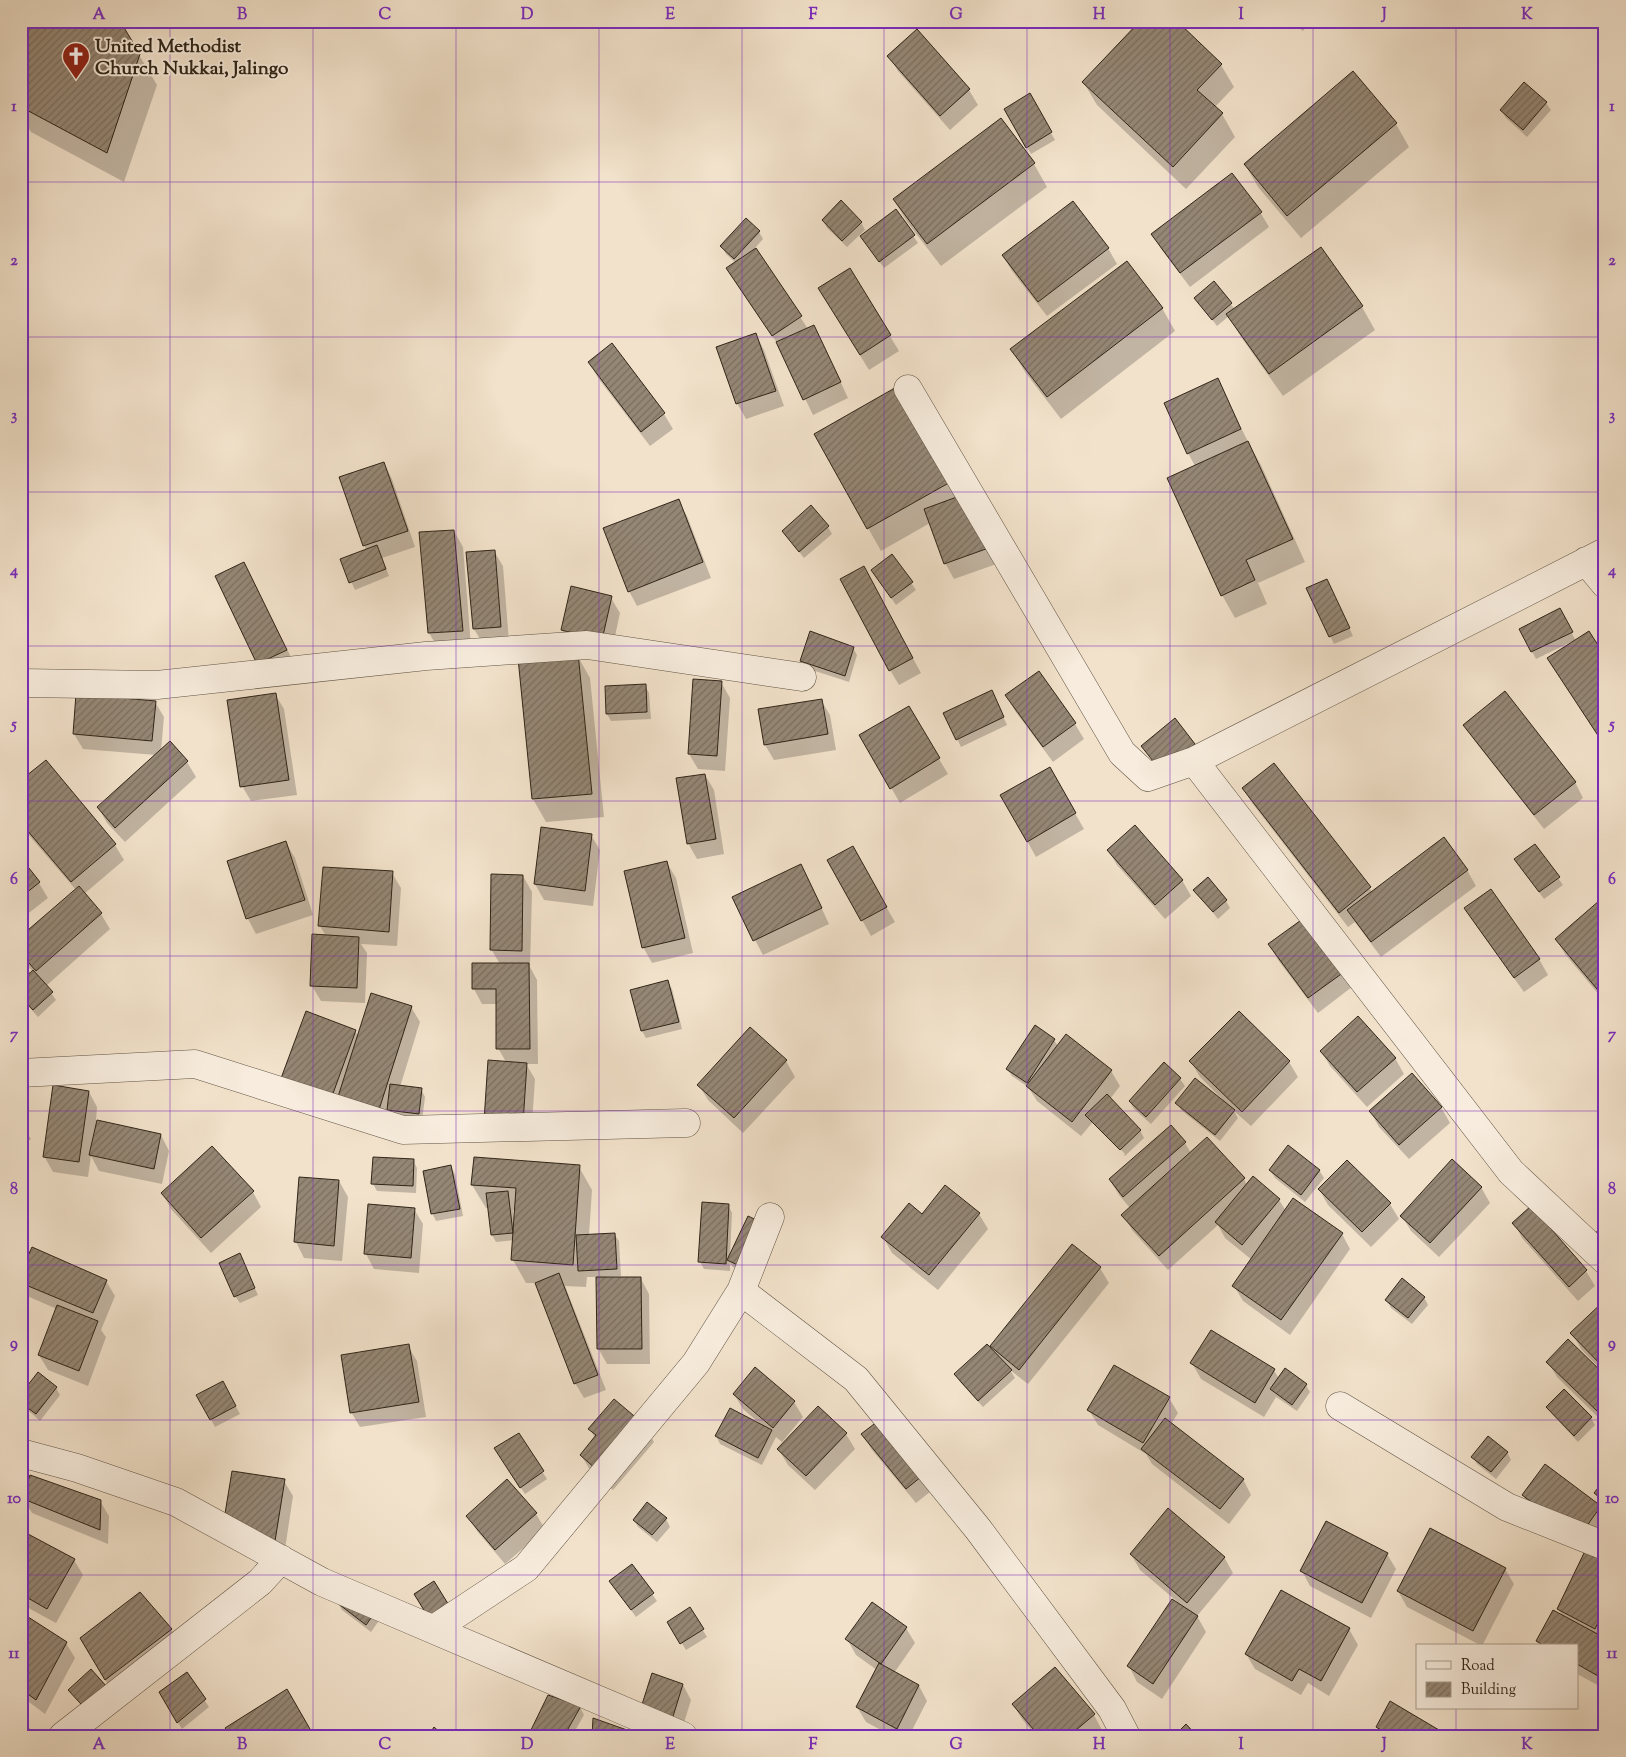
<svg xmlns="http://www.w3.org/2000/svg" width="1626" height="1757" font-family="'Sorts Mill Goudy',serif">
<defs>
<pattern id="building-hatch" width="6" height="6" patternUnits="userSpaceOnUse" patternTransform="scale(1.25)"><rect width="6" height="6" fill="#958775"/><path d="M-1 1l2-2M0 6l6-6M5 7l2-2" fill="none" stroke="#7a6e5f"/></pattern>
</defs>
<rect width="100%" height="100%" fill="#f2e2cb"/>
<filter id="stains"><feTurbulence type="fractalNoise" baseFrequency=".004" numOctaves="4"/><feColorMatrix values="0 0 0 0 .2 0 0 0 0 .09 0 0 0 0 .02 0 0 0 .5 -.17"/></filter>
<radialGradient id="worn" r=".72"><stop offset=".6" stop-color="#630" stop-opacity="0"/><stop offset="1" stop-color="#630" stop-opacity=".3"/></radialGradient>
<path fill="#0003" fill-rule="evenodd" d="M21,21L139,55L157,85L124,182L31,132L21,115Z
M1290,21H1311L1303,31Z
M889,56L969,90L978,105L950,130L898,71Z
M1221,65L1234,87L1215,107L1222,114L1235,137L1186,189L1097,105L1084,83Z
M1353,73L1396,124L1409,147L1301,238L1258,187L1245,164Z
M1029,95L1055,140L1031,154L1005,109Z
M1546,103L1551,110L1527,137L1506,118L1501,110Z
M1001,120L1034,164L1047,187L941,266L907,222L894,200Z
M896,211L918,243L884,268L861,236Z
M1260,212L1269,227L1190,287L1161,249L1153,234Z
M823,220L861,222L865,230L847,247L827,228Z
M759,232L763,239L755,248L808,329L813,326L822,342L848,398L813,415L781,349L737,284L736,263L726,254L722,246Z
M1108,248L1117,264L1047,316L1012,271L1003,256Z
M1321,249L1362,307L1375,330L1283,396L1241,337L1229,316L1217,326L1196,298L1231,304L1235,310Z
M850,270L899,351L869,370L828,303Z
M1162,308L1175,331L1061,419L1025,372L1012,350Z
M756,335L764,350L784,406L746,419L737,403Z
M612,345L664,414L673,429L650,446L598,378L589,362Z
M1218,380L1249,444L1261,465L1305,562L1258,583L1267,604L1235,618L1222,595L1195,466L1188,453Z
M899,387L1005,561L954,579L945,563L930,523L881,551L868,528Z
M384,463L392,479L415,547L382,558L389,576L355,590L341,560L366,550L341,477Z
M678,501L687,516L711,578L637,606L629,591Z
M828,527L832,534L804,558L783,531Z
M454,531L463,547L471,646L438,648L429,633L420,533Z
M494,551L503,566L509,642L483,644L474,629Z
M892,556L916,590L896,605L877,577Z
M244,563L295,665L267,678Z
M1327,580L1353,636L1334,644L1308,589Z
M872,583L921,673L899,685L890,670Z
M611,598L620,613L611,655L571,646L562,630Z
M1559,610L1576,641L1605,658V747L1549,659L1574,642L1573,641L1536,659L1520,629Z
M853,648L857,655L849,682L806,668L802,661Z
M577,655L590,678L604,817L546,822L533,799Z
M721,682L730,698L725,771L698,769L689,754Z
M645,686L649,693L651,719L611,721L607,714Z
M275,694L284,709L297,795L251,801L242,786Z
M1007,696L1075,724L1084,739L1053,762L1015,711Z
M995,699L1007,725L961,747L945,714Z
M821,700L830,715L836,750L774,760L765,745Z
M155,702L164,717L161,751L169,743L187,762L196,777L125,842L107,823L98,807L156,755L83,749L74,734Z
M908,707L948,774L900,803L861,736Z
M1465,725L1575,782L1583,798L1544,829L1474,740Z
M1274,764L1373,893L1467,870L1476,886L1381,957L1355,922L1348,927L1252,803L1243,788Z
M1049,768L1084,829L1036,857L1002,796Z
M705,775L714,790L724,854L697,859L688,843Z
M21,782L115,845L124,860L84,894L101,914L110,929L46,986L56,1000L38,1017L21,998V962L31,974L33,972L21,957V938L76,890L21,826Z
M542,828L591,835L600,850L593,906L544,900L535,884Z
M286,843L295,858L313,915L256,934L248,919L228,862Z
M1535,845L1563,885L1544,899L1520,867Z
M852,848L895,922L871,936L829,861Z
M1108,850L1182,880L1191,896L1165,919L1117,865Z
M21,860L39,883L48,898L21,919Z
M667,863L676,878L693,953L652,963L643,947Z
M392,873L401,888L397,946L361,944L367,953L365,1003L321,1001L312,986L326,936L320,926Z
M523,876L532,892L530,967L537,980L538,1064H526L535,1079L531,1138L506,1062L498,1048L497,1004H482L474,989L500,964L491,949Z
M809,881L829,924L763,955L755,940Z
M1195,890L1226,901L1230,908L1218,919Z
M1490,891L1539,959L1548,975L1524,992L1475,924L1466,908Z
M1605,908V1002L1565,954L1556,939Z
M1304,919L1352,987L1318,1013L1278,960L1270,945Z
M668,982L672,989L682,1029L646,1038L642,1031Z
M411,1007L420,1022L400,1087L421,1089L425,1097L422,1121L340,1114L307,1013L355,1031L358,1036Z
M1239,1012L1289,1062L1298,1077L1251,1126L1234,1111L1238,1118L1220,1141L1181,1110L1177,1103L1221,1100L1222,1099L1200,1077L1191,1062Z
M1054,1040L1058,1046L1111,1071L1120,1086L1110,1099L1140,1130L1144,1138L1125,1156L1124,1155L1125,1154L1092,1120V1123L1081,1136L1037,1101L1028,1087L1012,1076L1007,1069Z
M1321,1051L1395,1058L1404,1074L1367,1107L1330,1066Z
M786,1061L795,1077L743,1133L708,1100L699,1085Z
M1180,1079L1185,1086L1151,1124L1134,1109L1130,1102Z
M89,1092L97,1107L96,1121L161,1135L169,1151L162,1184L99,1171L91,1156L88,1177L53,1172L44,1156Z
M1441,1107L1450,1123L1409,1159L1379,1127L1370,1111Z
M21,1125L31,1139L21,1147Z
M1171,1127L1185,1143L1191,1153L1244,1179L1247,1185L1279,1200L1286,1211L1342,1234L1350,1249L1290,1335L1243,1301L1234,1286L1252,1260L1225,1238L1218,1225L1168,1270L1132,1230L1123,1215L1130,1208L1119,1195L1110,1180Z
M413,1160L417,1168L416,1193L377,1191L373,1184Z
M1347,1162L1390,1204L1399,1219L1371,1247L1328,1205L1319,1189Z
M451,1167L455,1174L463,1216L436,1221L432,1213Z
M579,1167L592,1190L589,1235L614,1234L619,1241L621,1276L602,1277V1279H641L649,1294L650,1364H607L598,1348L597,1277H587L586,1287L565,1286L606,1390L584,1398L575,1383L537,1283H526L513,1260L514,1240L496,1242L492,1235L489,1208H486L472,1185ZM513,1210H516L514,1220Z
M1270,1170H1319L1324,1178L1305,1202L1275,1178Z
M300,1178L339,1181L348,1197L342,1261L304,1258L296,1242Z
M1481,1187L1490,1203L1439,1257L1411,1231L1402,1216Z
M253,1192L261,1207L211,1253L171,1209L162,1193Z
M728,1205L732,1213L730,1256L752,1277L733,1267L730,1263V1271L704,1269L700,1262Z
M1531,1208L1586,1271L1595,1286L1578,1301L1522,1238L1514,1223Z
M414,1209L423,1224L419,1273L374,1269L366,1254Z
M979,1214L988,1229L938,1290L892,1253L883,1237L922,1216Z
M243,1262L258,1295L240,1303L235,1296Z
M1100,1268L1109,1283L1028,1384L1010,1370L1015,1378L983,1407L960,1382L956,1374L995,1353L991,1346Z
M21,1275L106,1281L115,1296L101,1330L106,1337L88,1386L48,1370L39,1355L57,1309L27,1296L21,1286Z
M1424,1297L1428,1305L1412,1324L1391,1308L1387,1301Z
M1605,1301V1374L1581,1349L1572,1333Z
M408,1346L417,1361L426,1417L360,1427L351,1412Z
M1548,1362L1605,1377V1424L1557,1377Z
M1192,1363L1274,1370L1279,1379L1306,1385L1310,1392L1297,1411L1276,1397L1264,1417L1201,1379Z
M755,1369L794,1402L803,1417L782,1442L776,1437L762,1465L720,1444L716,1436L763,1426L743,1409L734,1394Z
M56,1388L60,1395L40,1421L21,1404V1396Z
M227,1390L240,1414L215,1427L198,1395Z
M1564,1391L1591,1418L1595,1425L1578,1442L1552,1414L1548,1407Z
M1169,1398L1178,1413L1171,1424L1243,1479L1251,1495L1229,1524L1152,1464L1146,1454L1098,1425L1089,1410Z
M645,1427L654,1442L613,1490L590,1470L581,1455L595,1438L590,1429Z
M518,1434L547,1479L525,1494L500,1456Z
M846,1434L855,1449L815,1490L788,1465L779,1450Z
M863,1435L935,1488L916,1503L872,1450Z
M1507,1452L1511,1460L1496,1479L1477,1464L1473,1457Z
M1545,1466L1601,1507L1605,1515V1529L1588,1552L1532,1510L1523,1495Z
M284,1481L293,1496L284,1556L232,1547Z
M507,1481L536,1514L545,1529L505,1564L477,1531L468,1516Z
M1605,1481V1509L1595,1493Z
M23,1498L100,1501L109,1516L108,1544L32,1513Z
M647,1504L666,1519L670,1527L657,1542L638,1527L634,1520Z
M21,1545L74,1560L83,1575L56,1623L21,1604Z
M1131,1554L1224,1557L1233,1573L1197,1616L1206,1632L1162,1699L1137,1682L1129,1666L1180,1604L1140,1570Z
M1387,1554L1396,1569L1371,1618L1310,1586L1302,1571Z
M1605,1563V1689L1577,1674V1646H1540L1538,1641L1562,1616L1558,1609Z
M1505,1569L1514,1584L1482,1646L1407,1607L1398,1591Z
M610,1581L652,1594L657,1601L636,1617Z
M337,1602L383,1615L371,1632L342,1610Z
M690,1609L707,1637L686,1650L669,1622Z
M21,1627L66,1643L75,1658L45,1714L21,1696Z
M906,1628L915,1643L894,1673L919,1686L927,1701L909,1736H892L866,1722L857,1707L877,1670L856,1655L847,1639Z
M171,1629L180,1644L114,1695L81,1638Z
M1349,1629L1358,1645L1329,1696L1308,1683L1301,1695L1255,1669L1246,1654Z
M187,1674L209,1707L182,1729L160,1693Z
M683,1685L691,1700L680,1736H634Z
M548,1697L580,1707L584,1715L572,1736H534L532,1732Z
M1013,1704L1094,1715L1102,1730L1096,1736H1036L1022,1719Z
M21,1715L32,1732L30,1736H21Z
M1378,1727L1438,1730L1441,1736H1384Z"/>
<path fill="url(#building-hatch)" stroke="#302517" d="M21,21H120L140,54L107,153L21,107Z
M1140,21H1177L1222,64L1197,90L1223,113L1173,167L1082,82Z
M917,29L970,89L940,116L887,56Z
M1353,71L1397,123L1287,216L1244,164Z
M1524,82L1547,102L1523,130L1500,110Z
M1030,93L1052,132L1026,148L1004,109Z
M1001,118L1035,163L927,244L893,199Z
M1232,173L1262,212L1180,273L1151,234Z
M841,200L862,222L842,241L822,220Z
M1073,201L1109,248L1038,302L1002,255Z
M896,209L915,235L879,262L860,236Z
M746,218L760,231L734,259L720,246Z
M1321,247L1363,306L1269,374L1226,314Z
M756,248L802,316L772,336L726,268Z
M1127,261L1163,308L1047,397L1010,349Z
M850,268L891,335L860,355L818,288Z
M1214,281L1232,303L1212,320L1194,298Z
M814,325L841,382L803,400L776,342Z
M756,333L776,391L736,404L716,347Z
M612,343L665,413L641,432L588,362Z
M1218,378L1241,429L1187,454L1164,403Z
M900,385L954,480L867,529L814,434Z
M1248,441L1293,539L1246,560L1255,580L1221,596L1167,478Z
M384,462L408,531L363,546L339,477Z
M976,490L997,545L944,564L924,509Z
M679,499L703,562L628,592L603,528Z
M811,505L829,526L799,552L782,531Z
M454,530L463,631L428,633L419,532Z
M377,545L386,569L349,583L340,559Z
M495,550L501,627L473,629L466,552Z
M892,554L913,582L891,598L871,570Z
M244,562L287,650L257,664L215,576Z
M864,566L913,658L889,671L840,579Z
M1327,579L1350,628L1329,637L1306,588Z
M571,586L612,596L602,640L561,630Z
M1560,608L1573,632L1531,652L1519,629Z
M810,631L854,647L845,676L800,661Z
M1589,631L1605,656V733L1599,737L1547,658Z
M578,653L592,794L532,799L518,658Z
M1039,671L1076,723L1043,747L1005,695Z
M693,679L722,681L717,756L688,754Z
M646,684L647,712L606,714L605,686Z
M992,690L1004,717L956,740L943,713Z
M1505,691L1576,782L1534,815L1463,725Z
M276,693L289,780L240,787L227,700Z
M76,694L156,701L152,741L73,734Z
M822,699L828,734L764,745L758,709Z
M909,706L940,758L890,789L859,735Z
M1175,718L1195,744L1161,771L1141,746Z
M170,741L188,761L115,828L97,807Z
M46,760L116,844L71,882L21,823V780Z
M1274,763L1371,887L1339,913L1242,788Z
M1050,767L1076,813L1027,842L1000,795Z
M705,774L716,839L687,844L676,778Z
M1135,825L1183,880L1155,905L1107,850Z
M541,827L592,834L585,891L534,884Z
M1444,837L1468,870L1371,942L1347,910Z
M286,841L305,900L246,919L227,861Z
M1535,844L1560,877L1539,892L1514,859Z
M853,846L887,907L861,921L827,860Z
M21,858L40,882L21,897Z
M667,861L685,938L642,948L624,871Z
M801,864L822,908L753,941L732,897Z
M323,867L393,871L389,932L318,926Z
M491,874L523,875L522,951L490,950Z
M1208,877L1227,900L1213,912L1193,890Z
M79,886L102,913L36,971L21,954V936Z
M1491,889L1540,959L1514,978L1464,908Z
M1600,900L1605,906V992L1602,995L1555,939Z
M1304,918L1344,972L1308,998L1268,944Z
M312,934L359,937L357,988L310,986Z
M21,960L29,969L21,977Z
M472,963H529L530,1049H496V989H472Z
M33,970L53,992L33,1010L21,997V981Z
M668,980L679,1022L641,1031L630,990Z
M371,993L412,1006L377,1116L336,1103Z
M306,1011L356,1030L331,1099L280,1081Z
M1239,1011L1290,1061L1242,1112L1189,1061Z
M1358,1016L1396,1058L1357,1092L1320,1051Z
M1035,1025L1055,1039L1027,1083L1006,1069Z
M750,1027L787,1060L734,1118L697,1085Z
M1066,1034L1112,1070L1072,1122L1026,1086Z
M488,1060L527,1063L523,1123L484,1121Z
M1164,1062L1181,1078L1146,1117L1129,1101Z
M1412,1073L1442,1107L1399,1145L1369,1111Z
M1195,1078L1235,1110L1215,1135L1175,1103Z
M390,1084L422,1088L419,1114L387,1110Z
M53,1085L89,1091L79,1162L43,1157Z
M1107,1094L1141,1130L1120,1150L1085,1115Z
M97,1120L161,1134L154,1169L89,1155Z
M1171,1125L1186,1142L1123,1197L1109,1179Z
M1207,1137L1245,1178L1159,1256L1121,1215Z
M1288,1145L1320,1170L1301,1195L1269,1170Z
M212,1146L254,1191L201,1238L161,1193Z
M373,1157L414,1159L413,1186L371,1184Z
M474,1157L580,1165L573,1265L511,1260L516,1188L471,1185Z
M1452,1159L1482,1187L1430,1243L1400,1216Z
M1347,1160L1391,1203L1362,1232L1318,1189Z
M451,1165L460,1209L431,1214L423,1171Z
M1253,1176L1280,1199L1242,1245L1215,1222Z
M299,1177L339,1180L334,1246L294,1242Z
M945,1185L980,1213L929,1275L881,1237L909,1203L922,1214Z
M508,1191L513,1233L491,1235L486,1193Z
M1293,1198L1343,1233L1281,1320L1232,1286Z
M702,1202L729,1204L726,1264L698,1262Z
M368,1204L415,1208L411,1258L364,1254Z
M1531,1206L1587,1270L1569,1287L1512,1223Z
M748,1216L769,1226L748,1270L727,1260Z
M1605,1223V1255L1589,1240Z
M615,1233L617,1269L578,1271L576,1235Z
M1072,1244L1101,1267L1019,1370L990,1346Z
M32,1247L107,1280L93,1313L21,1283V1271Z
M240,1253L255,1288L234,1297L219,1263Z
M559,1273L598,1375L574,1384L535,1283Z
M596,1277H641L642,1349H597Z
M1402,1278L1425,1297L1408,1318L1385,1300Z
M1605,1300V1369L1570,1333Z
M57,1305L98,1321L79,1371L38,1355Z
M1211,1330L1275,1369L1255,1403L1190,1363Z
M1568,1339L1605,1375V1408L1599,1413L1546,1362Z
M409,1344L419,1402L350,1413L341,1355Z
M987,1344L1012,1370L978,1401L954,1374Z
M1114,1365L1170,1397L1143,1443L1087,1410Z
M755,1367L795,1401L773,1428L733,1394Z
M1285,1368L1307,1384L1292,1405L1270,1389Z
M38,1372L57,1387L36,1414L21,1403V1394Z
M223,1381L236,1406L210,1420L196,1395Z
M1564,1389L1592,1417L1574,1436L1546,1407Z
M614,1399L646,1426L604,1476L580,1455L596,1435L588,1429Z
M818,1406L847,1433L806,1476L777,1449Z
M730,1408L772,1430L758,1458L715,1436Z
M882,1418L927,1472L906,1489L861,1434Z
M1165,1418L1244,1479L1220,1509L1141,1449Z
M519,1433L544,1471L520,1488L494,1448Z
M1488,1436L1508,1452L1491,1472L1471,1457Z
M1545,1464L1601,1506L1579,1537L1522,1495Z
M232,1471L285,1479L275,1541L222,1532Z
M30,1475L101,1500L100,1530L21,1498Z
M507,1479L537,1513L495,1550L466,1516Z
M1605,1479V1502L1594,1493Z
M647,1502L667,1518L652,1535L633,1520Z
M1168,1508L1225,1557L1187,1603L1130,1554Z
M1326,1521L1388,1553L1362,1603L1300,1571Z
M1430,1528L1506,1568L1473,1631L1397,1591Z
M28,1534L75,1559L47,1609L21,1594V1543Z
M1585,1551L1605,1561V1608L1595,1629L1557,1609Z
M632,1564L654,1593L631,1610L609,1581Z
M434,1581L463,1628L443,1641L414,1594Z
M1281,1590L1350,1628L1321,1681L1299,1669L1292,1681L1245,1654Z
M140,1592L172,1629L105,1680L80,1638Z
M1172,1599L1198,1616L1153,1684L1127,1666Z
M336,1602L379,1607L366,1625Z
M872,1602L907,1627L881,1664L845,1639Z
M690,1607L704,1629L680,1644L667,1622Z
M1553,1610L1605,1638V1680L1577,1664V1646H1545L1536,1641Z
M25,1615L67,1642L36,1700L21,1689V1624Z
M879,1663L919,1685L897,1729L856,1707Z
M1055,1667L1095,1714L1069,1736H1039L1012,1704Z
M91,1669L115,1696L92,1716L68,1690Z
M187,1672L206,1699L177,1723L159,1692Z
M652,1673L683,1684L667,1736H632Z
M287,1689L314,1736H231L225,1728Z
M548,1695L581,1706L564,1736H540L530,1732Z
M1390,1701L1439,1730L1436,1736H1391L1376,1727Z
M593,1718L627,1730V1736H592Z
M1186,1724L1197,1736H1174Z
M434,1727L444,1736H428Z"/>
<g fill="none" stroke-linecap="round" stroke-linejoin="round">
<g stroke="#605444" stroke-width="29">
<path id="minor" d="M908,389L1122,753L1148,777L1194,761L1605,552
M1586,561L1605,584
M21,683L157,685L426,656L587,645L802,677
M1194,761L1511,1172L1605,1260
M21,1073L195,1064L403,1130L686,1123
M741,1291L856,1379L978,1529L1112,1709L1126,1736
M1340,1406L1507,1507L1605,1546
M21,1453L77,1468L176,1502L322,1582L683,1736
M434,1629L526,1568L696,1363L741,1291L770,1217
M63,1736L260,1582L281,1559"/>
</g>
<use href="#minor" stroke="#f7ecdd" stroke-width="28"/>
</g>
<path fill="none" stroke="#7b2cbf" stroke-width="1" stroke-opacity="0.55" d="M170,21V1736M313,21V1736M456,21V1736M599,21V1736M742,21V1736M884,21V1736M1027,21V1736M1170,21V1736M1313,21V1736M1456,21V1646M21,182H1605M21,337H1605M21,492H1605M21,646H1605M21,801H1605M21,956H1605M21,1111H1605M21,1265H1605M21,1420H1605M21,1575H1605M1456,1708V1736"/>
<defs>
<g id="church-pin" transform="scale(1.4375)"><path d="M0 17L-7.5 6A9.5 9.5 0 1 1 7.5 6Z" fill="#8f2418" stroke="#f7ecdd"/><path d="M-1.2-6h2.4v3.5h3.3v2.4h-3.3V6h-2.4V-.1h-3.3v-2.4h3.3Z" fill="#fff"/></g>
</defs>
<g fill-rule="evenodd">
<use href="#church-pin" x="76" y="56"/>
</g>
<g text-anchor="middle" stroke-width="4" stroke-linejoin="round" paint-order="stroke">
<g font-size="19" font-weight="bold" fill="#302517" stroke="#f7ecdd" text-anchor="start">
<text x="95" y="52">United Methodist<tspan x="95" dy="22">Church Nukkai, Jalingo</tspan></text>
</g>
</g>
<rect width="1626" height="1757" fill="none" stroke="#f2e2cb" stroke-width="55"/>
<rect x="1416" y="1644" width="162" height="65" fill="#f7ecdd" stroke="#a79c8e"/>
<rect x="1426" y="1661" width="25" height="8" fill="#f7ecdd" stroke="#a79c8e"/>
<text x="1461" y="1670" font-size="15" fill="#302517">Road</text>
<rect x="1426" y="1682" width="25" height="15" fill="url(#building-hatch)" stroke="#a79c8e"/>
<text x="1461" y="1694" font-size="15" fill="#302517">Building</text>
<rect x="28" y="28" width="1570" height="1702" fill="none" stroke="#7b2cbf" stroke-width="2"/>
<g font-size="16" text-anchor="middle" font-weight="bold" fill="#7b2cbf">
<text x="99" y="19">A</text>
<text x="242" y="19">B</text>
<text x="385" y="19">C</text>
<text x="527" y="19">D</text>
<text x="670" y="19">E</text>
<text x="813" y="19">F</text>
<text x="956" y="19">G</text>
<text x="1099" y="19">H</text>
<text x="1241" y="19">I</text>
<text x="1384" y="19">J</text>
<text x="1527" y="19">K</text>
<text x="14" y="111">1</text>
<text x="1612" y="111">1</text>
<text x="14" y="265">2</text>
<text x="1612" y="265">2</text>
<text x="14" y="420">3</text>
<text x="1612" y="420">3</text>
<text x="14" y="575">4</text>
<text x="1612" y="575">4</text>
<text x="14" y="729">5</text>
<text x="1612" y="729">5</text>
<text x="14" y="884">6</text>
<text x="1612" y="884">6</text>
<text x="14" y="1039">7</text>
<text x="1612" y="1039">7</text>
<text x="14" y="1194">8</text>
<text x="1612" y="1194">8</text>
<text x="14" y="1348">9</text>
<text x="1612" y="1348">9</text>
<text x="14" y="1503">10</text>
<text x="1612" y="1503">10</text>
<text x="14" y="1658">11</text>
<text x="1612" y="1658">11</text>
<text x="99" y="1749">A</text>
<text x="242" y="1749">B</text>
<text x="385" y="1749">C</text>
<text x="527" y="1749">D</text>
<text x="670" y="1749">E</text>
<text x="813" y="1749">F</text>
<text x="956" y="1749">G</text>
<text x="1099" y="1749">H</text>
<text x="1241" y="1749">I</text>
<text x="1384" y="1749">J</text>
<text x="1527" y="1749">K</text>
</g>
<rect width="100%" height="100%" filter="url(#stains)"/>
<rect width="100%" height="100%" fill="url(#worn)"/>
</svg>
